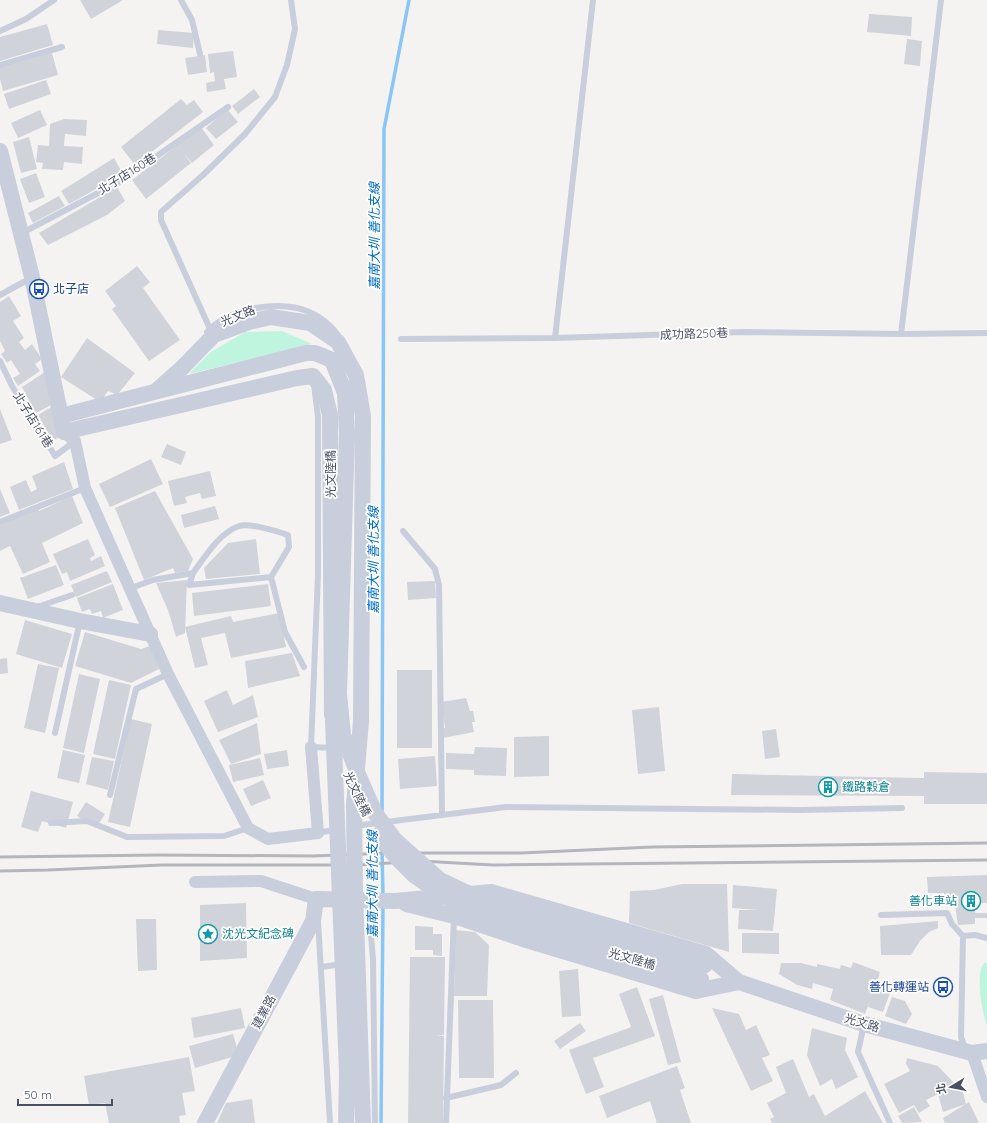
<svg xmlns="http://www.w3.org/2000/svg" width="987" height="1123" font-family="Quicksand,'Noto Sans TC',sans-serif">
<rect width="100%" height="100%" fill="#f5f3f2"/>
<path fill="#bff4df" d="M282,331L312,344L189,374L211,352L245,332Z
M984,963H987V1025C982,1014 975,972 984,963Z"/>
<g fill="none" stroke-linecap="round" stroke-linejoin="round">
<path stroke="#88c6f5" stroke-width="3.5" d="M382,813L384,129L409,0
M382,849L383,897
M381,1123L383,905"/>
</g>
<path fill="#d1d3da" d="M80,0H123L91,19Z
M869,14L912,17L911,36L867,32Z
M47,24L53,45L0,61V37Z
M158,30L194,33L193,48L157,44Z
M907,39L922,41L920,66L904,64Z
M233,51L237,77L224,79L226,89L207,92L206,83L215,81L214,72L210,73L208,54Z
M52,53L58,75L3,91L0,79V68Z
M205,55L207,72L188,75L185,58Z
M46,80L51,94L9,109L4,94Z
M254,89L260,97L238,114L232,106Z
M181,99L187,105L194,100L203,112L135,165L121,147Z
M227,109L238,122L216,139L206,128Z
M40,110L47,125L18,138L11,123Z
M64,119L87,120L86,136L65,134L64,146L83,147L82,164L64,162L63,170L42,169L43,163L36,162L38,145L49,146L50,124Z
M201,127L214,145L192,163L183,153L191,163L146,199L132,180Z
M29,137L37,169L21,173L13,142Z
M114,158L123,174L69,204L61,191Z
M36,173L45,197L29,203L20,179Z
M117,187L125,201L107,215L48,245L39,233Z
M59,196L65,206L33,223L28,213Z
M137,266L150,282L143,288L180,340L149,361L112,309L116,306L105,291Z
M9,296L21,316L13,321L24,338L19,342L25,350L32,344L42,359L35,364L40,371L18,386L13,378L20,374L11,360L7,363L1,354L5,351L0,341V302Z
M87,338L135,373L117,395L108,391L100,402L61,377Z
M45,372L51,405L36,413L22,387Z
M53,406L61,437L52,440L38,415Z
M0,409L12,440L0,444Z
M167,444L186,452L181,465L161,457Z
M151,459L163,484L110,507L99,484Z
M64,462L73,489L19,510L10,487L26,480L31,492L37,489L32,476Z
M210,471L216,496L202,499L200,493L185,497L187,503L174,506L168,481Z
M0,489L10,513L0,517Z
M155,491L193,559L188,571L175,573L173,568L144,580L115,508Z
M72,496L83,523L42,543L50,562L23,574L10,546L0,551V525L38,509L39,511Z
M215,506L219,519L184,528L181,515Z
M88,539L95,555L90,558L91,561L101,556L105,566L70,581L67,572L62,574L53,554Z
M256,539L260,574L206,579L204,568L228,543Z
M56,565L64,585L28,599L20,578Z
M107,571L112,582L76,597L71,585Z
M187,580L185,633L176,637L168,610L156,583Z
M435,581L436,598L408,600L407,582Z
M113,584L123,610L103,618L101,611L92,614L90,609L82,612L77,598Z
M268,584L271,606L194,616L192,593Z
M279,613L286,647L231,658L225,633L201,638L208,665L195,668L185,627L231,616L233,622Z
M25,620L72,634L62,668L16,654Z
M85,632L141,649L150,646L159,669L131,683L75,666Z
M292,653L300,676L248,688L245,661Z
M7,658L8,673L0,674V659Z
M38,664L59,668L45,733L24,728Z
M397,670H432V748H397Z
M79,674L100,679L84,753L63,748Z
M109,680L131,685L115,759L93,754Z
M227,690L233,705L253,695L258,717L218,732L204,701Z
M466,698L470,711H473L475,722H472L474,732L443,738L441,729L445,728L441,702Z
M659,707L665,771L638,774L632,710Z
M131,719L152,724L130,827L108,822Z
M257,723L261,754L231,764L219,740Z
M776,729L780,757L765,759L762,731Z
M549,736V776L514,777V737Z
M475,747L507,748L506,776L474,775V770L446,769V753L474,754Z
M63,750L85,755L79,783L57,778Z
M287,750L289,766L267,769L264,754Z
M435,756L437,786L400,789L398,759Z
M92,757L114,761L108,790L86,784Z
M260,758L264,775L233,782L229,765Z
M924,772L987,773V804H924V796L731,795L732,774L924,778Z
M263,780L271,798L251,806L243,789Z
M31,791L73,802L66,828L42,821L38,832L21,827Z
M86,802L105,814L96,828L77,816Z
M987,875V903H978V910H975V913H987V918H975V924L958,925L954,899H944V893H928L927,877Z
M682,884H727L729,952L629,923L630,891L654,890Z
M733,885L777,889L773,931L738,929L739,910H758L732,908Z
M246,903L247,958L200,961V905Z
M136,919H156L157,970L138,971Z
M938,921V928L929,932L920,941L911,955H881L880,926Z
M415,926L433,927V934H442V956L433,955V950H415Z
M456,930L475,932L489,945L487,996H454Z
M742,933H779V954L742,953Z
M410,957H445L444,1035L436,1036H444L443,1123H408Z
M853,962L880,972L876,986L891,990L883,1012L868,1007L871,998L865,1014L830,1000L833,989L813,983L812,989L797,985L779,974L781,963H801L817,967V964L840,969L841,965L851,968Z
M578,969L581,1016L562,1017L559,971Z
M940,978H945V997H940Z
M637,987L655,1036L593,1058L604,1087L586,1094L569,1050L631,1027L619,994Z
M663,995L681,1062L668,1065L649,999Z
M892,997L905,1001L912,1014L906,1024L885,1016Z
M458,1000H493L494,1078H459Z
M241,1008L245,1028L194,1038L191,1018Z
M712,1008L739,1014L746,1030L756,1025L770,1055L762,1058L773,1081L751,1091Z
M580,1023L586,1031L560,1049L554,1041Z
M812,1028L847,1038L845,1050L858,1077L836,1089L832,1079L820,1086L807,1055Z
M233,1034L239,1055L195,1068L189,1046Z
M189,1057L195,1091L182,1093L186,1115L179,1116L180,1123H109L105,1103L89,1105L84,1076Z
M907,1058L938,1066L957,1086L961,1085L966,1104L943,1112L938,1094L926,1100L930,1106L919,1113L914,1105L899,1113L884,1084L910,1071L906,1064Z
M793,1059L809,1097L814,1094L825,1116L865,1091L883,1123H772L770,1119L774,1117L767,1103L786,1093L776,1067Z
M677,1066L685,1088L680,1090L691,1123H657L650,1101L607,1118L599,1096Z
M252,1099L255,1123H217L226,1103Z
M969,1102L979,1123H945L943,1118Z
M914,1107L922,1122L902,1123L898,1116Z"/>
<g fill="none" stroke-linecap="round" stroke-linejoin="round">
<path stroke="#c8cedb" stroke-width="6" d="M181,0L192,20L200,54
M0,31L26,19L54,0
M0,65L62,47
M22,233L119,182L228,107
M0,295L31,278
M210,329L161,220V212L203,175L245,134L275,97L287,65L295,29L291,0
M207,332C227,310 269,302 297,308C314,312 328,322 338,335
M901,334L941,0
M555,338L593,0
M401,339L555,338L743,332L901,334L987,333
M0,361L12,386L55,456L75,441
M314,385L318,417V574L311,747L333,748
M0,522L85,488
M403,531L435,569L439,585L442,815
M193,573L189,585L271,577
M131,588L153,580L193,573C205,557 219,533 239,526C250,523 277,531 288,535L289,547L271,577L285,632L304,667
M37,607L72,595
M55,733L80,621
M110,795L136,689L168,674
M51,823L87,821L127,837L224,836L248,828
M354,826L506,807L800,810L902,808
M318,833L338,829
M368,901L373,959L375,1123
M881,915L947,913L952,924L963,936
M318,921L330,1123
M322,967L342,964
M864,1024L858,1052L890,1123
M965,1048L961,1037L963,936L975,935L987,938
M446,1098L501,1085L516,1073
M446,1123L454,917"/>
<path stroke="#c8cedb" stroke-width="12" d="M64,432L75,441L85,488L168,674L248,828L268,839L318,833L311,747
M195,882L261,881L316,899
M972,1053L987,1097"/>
<path stroke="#c8cedb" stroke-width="16" d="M0,151L32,277L64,432L297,378L313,376L324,390L330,415L332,715
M156,391L182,368
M61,416L306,353H315L332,360L345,393L347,433
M0,603L80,621L150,634
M406,904L454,916L523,939L696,991L739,982
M730,978L739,982L864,1024L972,1053L987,1051
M205,1123L313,921L316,899L395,901L491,892L706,954L739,982"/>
<path stroke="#b4b5bd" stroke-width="3" d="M0,857L160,855L313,856L388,853H521L652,847L987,843
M0,871L48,870L162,865H359L420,861L493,865L987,860"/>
<path stroke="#c8cedb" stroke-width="16" d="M182,368L214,335L249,322L271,317L310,323L338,342L356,375L363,416L361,721L354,805L355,891L363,1123
M347,433L339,694L343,735L357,772L375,813L395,840L440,880L476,897L705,965
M333,721L347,1073L346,1123
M378,835L395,856L415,876L444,896L482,914L701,979"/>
</g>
<defs>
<g id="bus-ring" transform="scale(1)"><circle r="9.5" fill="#fff" stroke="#1a4fb4" stroke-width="1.5"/><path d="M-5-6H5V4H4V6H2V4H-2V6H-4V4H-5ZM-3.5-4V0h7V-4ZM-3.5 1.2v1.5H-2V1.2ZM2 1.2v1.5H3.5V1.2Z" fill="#1a4fb4"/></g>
<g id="building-ring" transform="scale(1)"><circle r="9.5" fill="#fff" stroke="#0f9aa8" stroke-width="1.5"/><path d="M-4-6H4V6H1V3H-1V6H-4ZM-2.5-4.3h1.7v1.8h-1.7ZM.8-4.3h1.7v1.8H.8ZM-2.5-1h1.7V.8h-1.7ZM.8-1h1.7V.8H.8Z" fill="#0f9aa8"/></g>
<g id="sight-ring" transform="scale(1)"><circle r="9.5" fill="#fff" stroke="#0f9aa8" stroke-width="1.5"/><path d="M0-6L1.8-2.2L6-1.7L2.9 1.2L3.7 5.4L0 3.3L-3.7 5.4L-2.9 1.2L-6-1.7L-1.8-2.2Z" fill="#0f9aa8"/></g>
</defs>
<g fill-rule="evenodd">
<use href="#bus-ring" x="39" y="289"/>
<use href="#building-ring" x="828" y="787"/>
<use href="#building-ring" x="971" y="901"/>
<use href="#sight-ring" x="208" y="934"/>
<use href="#bus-ring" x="943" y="987"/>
</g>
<g text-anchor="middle" stroke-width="3.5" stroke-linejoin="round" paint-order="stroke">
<g font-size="12" fill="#485062" stroke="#fff">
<text transform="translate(127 174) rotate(-32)" y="4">北子店160巷</text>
<text transform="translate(238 316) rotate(-22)" y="4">光文路</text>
<text transform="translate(694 334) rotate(-2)" y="4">成功路250巷</text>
<text transform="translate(33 420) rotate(58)" y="4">北子店161巷</text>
<text transform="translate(331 474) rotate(-90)" y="4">光文陸橋</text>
<text transform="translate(357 794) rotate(65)" y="4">光文陸橋</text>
<text transform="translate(632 959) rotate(16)" y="4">光文陸橋</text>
<text transform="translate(264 1012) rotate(-62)" y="4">建業路</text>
<text transform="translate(862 1023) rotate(17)" y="4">光文路</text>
</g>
<g font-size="12" fill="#164399" stroke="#fff" text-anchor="start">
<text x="53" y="293">北子店</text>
<text x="929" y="991" text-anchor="end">善化轉運站</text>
</g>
<g font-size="12" fill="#0d838f" stroke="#fff" text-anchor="start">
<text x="842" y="791">鐵路穀倉</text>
<text x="957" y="905" text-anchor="end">善化車站</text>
<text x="222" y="938">沈光文紀念碑</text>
</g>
<g font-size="13" font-style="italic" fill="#006cbd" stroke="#fff">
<text transform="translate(374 236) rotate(-90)" y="5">嘉南大圳 善化支線</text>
<text transform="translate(373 560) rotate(-90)" y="5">嘉南大圳 善化支線</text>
<text transform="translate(372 884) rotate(-90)" y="5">嘉南大圳 善化支線</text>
</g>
</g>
<g transform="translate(951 1087) rotate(260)" stroke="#ffffff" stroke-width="3" paint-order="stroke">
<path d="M0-3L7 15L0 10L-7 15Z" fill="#485062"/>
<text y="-6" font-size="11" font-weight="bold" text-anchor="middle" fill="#485062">北</text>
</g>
<path d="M18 1099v6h94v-6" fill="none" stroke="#485062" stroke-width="2"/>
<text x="24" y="1099" font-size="12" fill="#485062" stroke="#ffffff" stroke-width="3" paint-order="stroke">50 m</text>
</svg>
